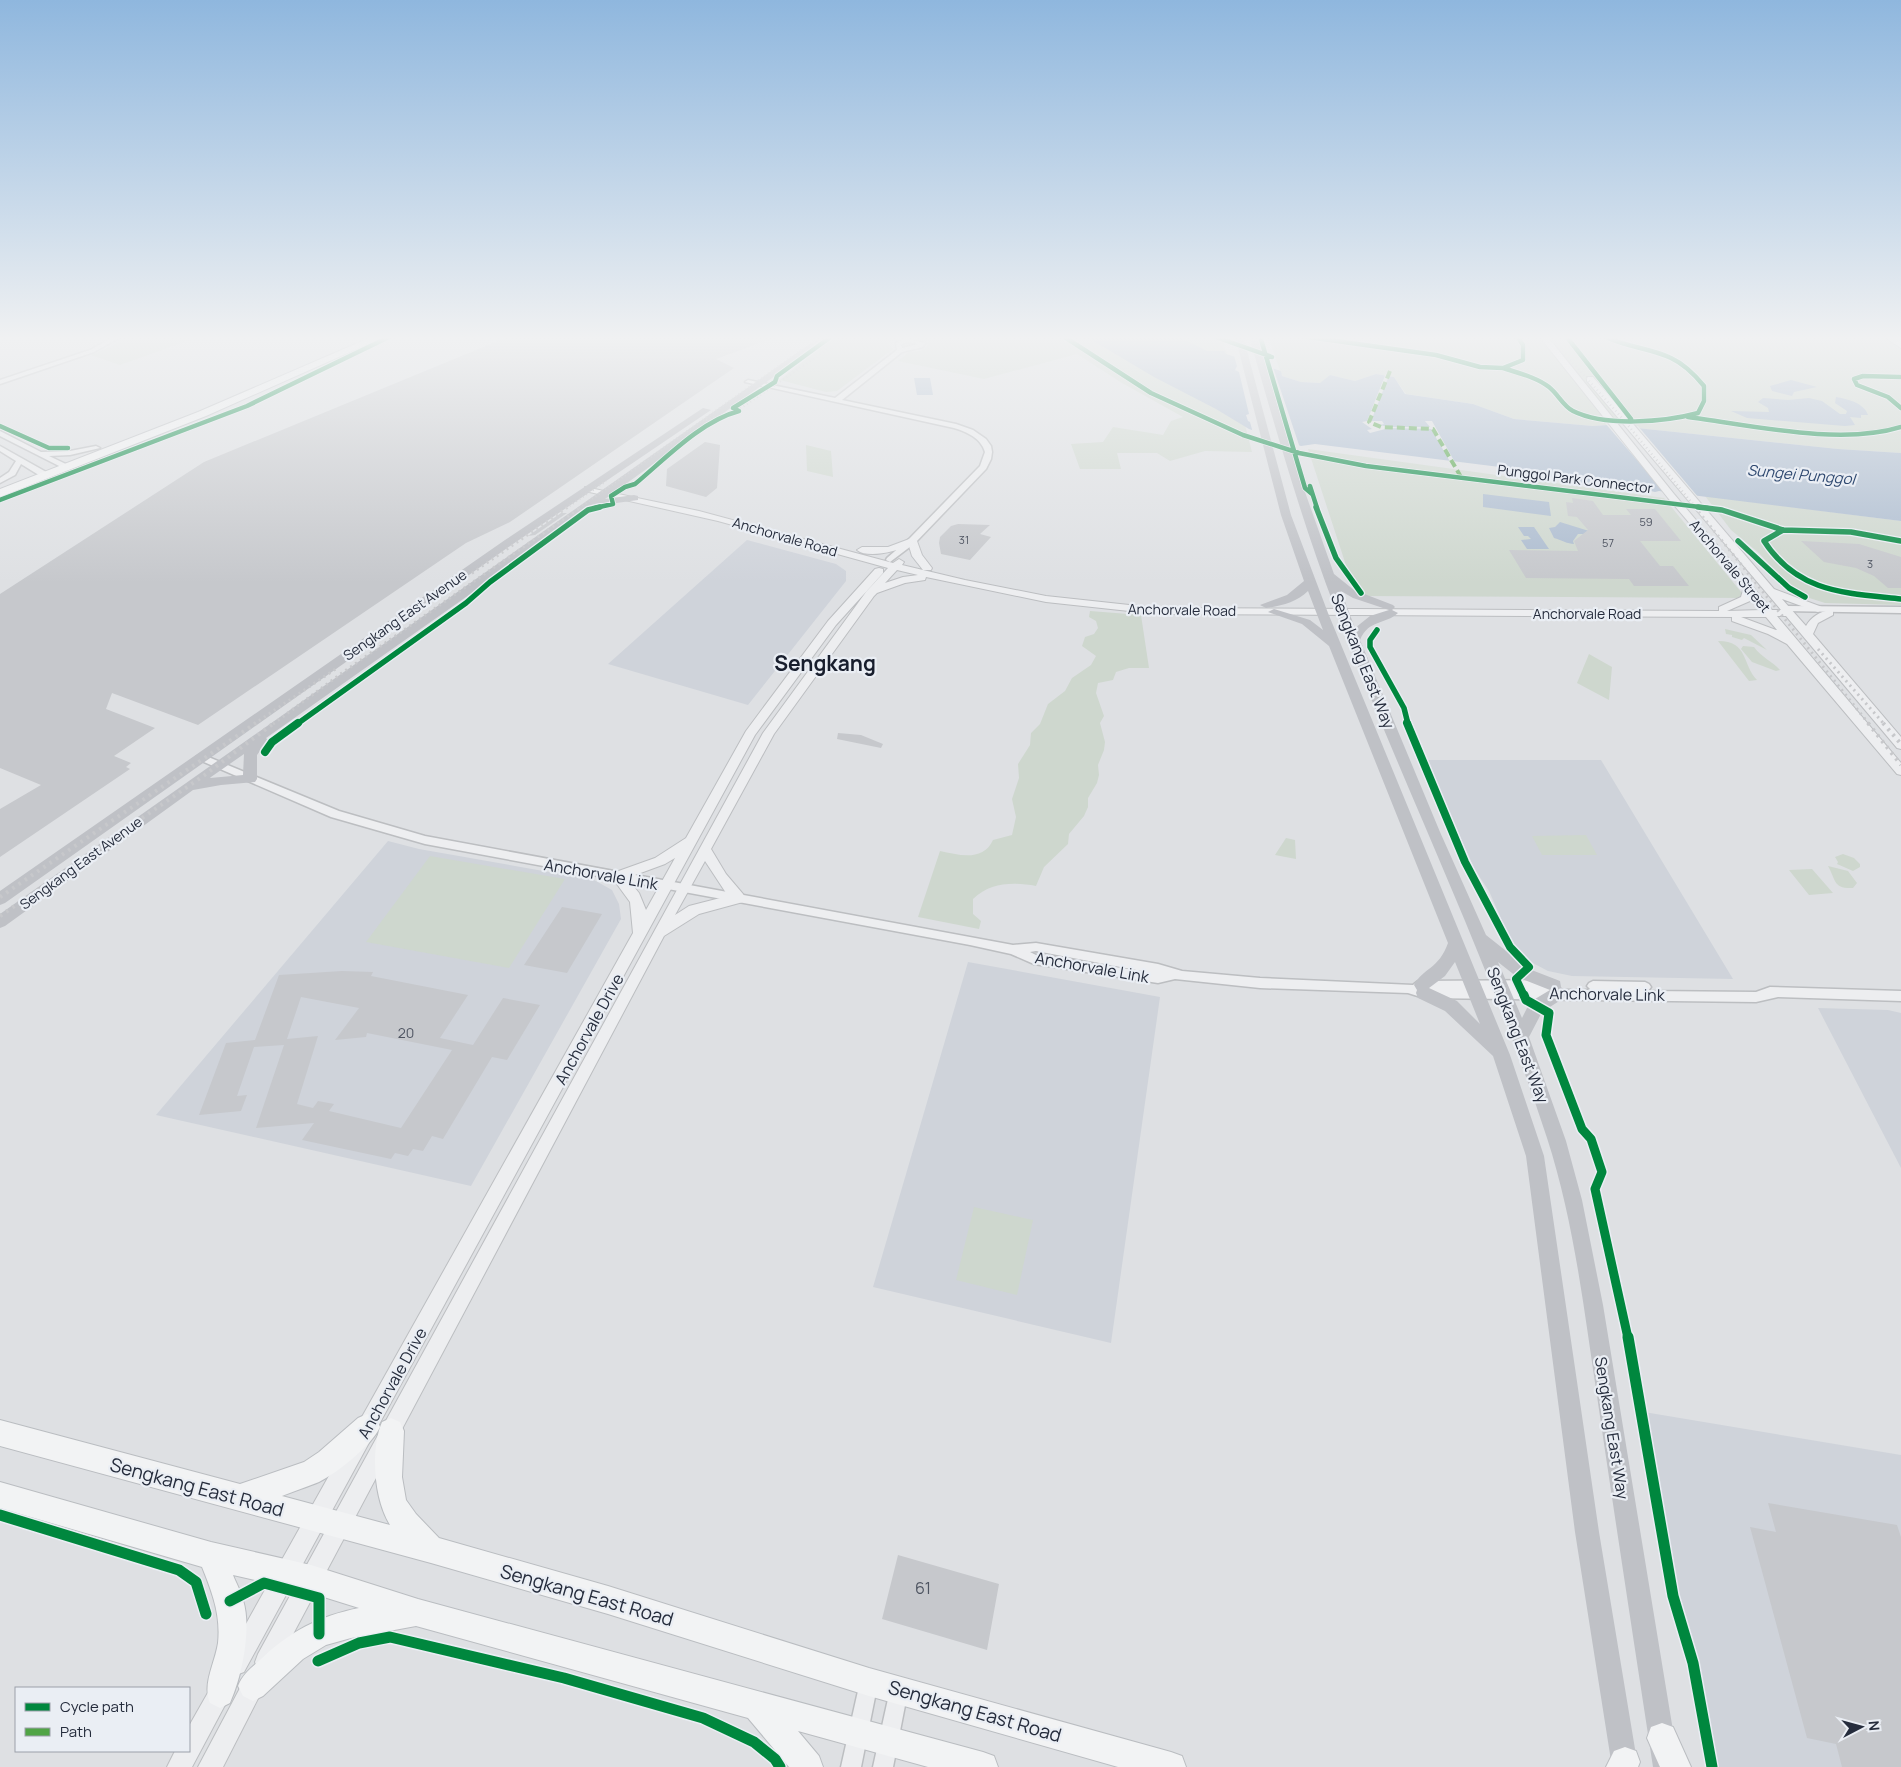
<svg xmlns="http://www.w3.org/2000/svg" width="1901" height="1767" font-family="Manrope,sans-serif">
<rect width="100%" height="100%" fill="#dee0e3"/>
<path fill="#cfd3da" d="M747,540L836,564L846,571V581L748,705L608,664Z
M1426,760H1601L1733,979L1572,976L1548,971L1527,960L1513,946L1489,891L1475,870Z
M388,841L419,849L594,880L612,890L619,904L621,919L471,1186L156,1115Z
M968,962L1160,997L1111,1343L873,1287Z
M1818,1008L1888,1010L1901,1013V1168Z
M1644,1412L1901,1455V1767H1715L1697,1663L1675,1594Z"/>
<path fill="#ced7ce" d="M128,336H180L190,340L120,365L91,355L112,346Z
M835,336H1222L1252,452L1205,451L1170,461L1157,453H1117L1121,469H1080L1071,444L1103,442L1113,427L1163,435L1171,421L1183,417L1122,383L1077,354L984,379L898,361L909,352L921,351L928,346V342C918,334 897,333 889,344L893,349L837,391L826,392L780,380Z
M1268,336H1883L1901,346V453L1838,449L1608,425L1593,426L1514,419L1473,404L1406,394L1394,377L1376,374L1355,381L1330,375L1321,383L1301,382L1282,376Z
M806,445L831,451L833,477L807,471Z
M1308,449L1664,498L1746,598L1356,596Z
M1705,496L1901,521V605L1825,603L1797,594L1788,586L1759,553L1731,530Z
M1090,611L1141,615L1149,668H1129L1116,672L1113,680L1098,683L1096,693L1104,716L1100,723L1105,742L1104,750L1098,765L1099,775L1097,783L1088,798V807L1084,816L1069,834L1068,844L1044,867L1036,886C1013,882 991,882 973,899V914L981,921L979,929L918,917L940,851C959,855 983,862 993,840L1012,835L1016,817L1012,799L1019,778L1018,764L1030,745L1031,733L1040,724L1048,704L1065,691L1072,678L1091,665L1096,656L1082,646L1085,637L1094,634L1098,628L1096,621L1089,617Z
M1725,629L1751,635L1767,650L1744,638L1742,640L1732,637V635L1726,634Z
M1718,641C1749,641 1742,665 1757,680L1749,681Z
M1743,646L1754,647C1761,657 1772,661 1780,670L1776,671L1752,662L1741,649Z
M1589,654L1612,667L1609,700L1577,683Z
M1586,835L1597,855H1542L1532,836Z
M1286,838L1295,840L1296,859L1275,855Z
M1843,854L1854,858L1860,864V867L1853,871L1837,864L1838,862L1835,857Z
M430,856L565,879L509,968L366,942Z
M1828,866L1848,871L1857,883L1853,888C1833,889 1836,880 1828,866Z
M1812,869L1833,893L1809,895L1789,870Z
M974,1207L1033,1220L1017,1295L956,1280Z"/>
<path fill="#abbbcf" d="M1085,336H1178L1207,351H1224L1226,354L1281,371L1282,376L1301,382L1320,383L1330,375L1355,381L1376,374L1394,377L1405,394L1473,404L1514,419L1593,426L1608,425L1838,449L1901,453V521L1659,491L1655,492L1618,483L1590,481V486L1568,482L1533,471L1315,444L1301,446L1249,429L1216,409L1154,377Z
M914,378H930L933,395H917Z
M1791,380L1817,387L1794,392L1792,396L1772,391L1770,386Z
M1836,397C1848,399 1864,403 1868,415H1861V418L1850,417L1855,425L1845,426L1747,418L1731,411L1769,412L1768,408L1758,402L1763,398L1788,400L1809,398L1822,401L1840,414H1846L1847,411L1835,403Z
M1483,494L1549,502L1551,516L1483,507Z
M1560,522L1589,531L1584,534H1578L1573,541L1574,544C1568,544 1561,540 1554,538L1549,528L1555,527Z
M1518,527H1534L1549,549H1527L1521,540L1531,539L1528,536H1524Z"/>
<path fill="#dee0e3" d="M1233,352L1273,367L1300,448L1253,433L1250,422L1248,421L1246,415L1249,414L1239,372L1235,370L1237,366Z
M1386,373H1390L1371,421H1382L1384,424L1380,425L1388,427H1430L1425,421H1432L1457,466L1452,465L1431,429L1389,428L1370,433L1367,430L1372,429L1362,422L1367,421Z
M1605,423L1638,426L1699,498L1666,494Z"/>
<path fill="#c6c8cc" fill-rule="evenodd" d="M510,336L776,337L716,359L734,368L510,522L466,543L198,725L112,693L106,709L155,728L114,756L131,763L126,767L130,769L0,857V809L41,785L0,768V594L204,462Z
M705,442L720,445L717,488L706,497L666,486L667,469Z
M1572,498L1593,501L1603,515H1631L1626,509H1655L1681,541H1640L1660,566H1673L1689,586H1634L1629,579L1526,578L1509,550L1578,551L1574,541L1588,530L1577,517L1568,516L1566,502L1573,503Z
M561,513H567L535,535L528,536Z
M958,524L990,525L980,534L991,537L970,560L941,554L939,543L940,537L951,526Z
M1801,541L1859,544L1901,557V588H1888L1874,576L1856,568L1824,562Z
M838,733L861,735L883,744L881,748L837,739Z
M562,907L602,914L567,973L524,965Z
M342,971L373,972L371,976L468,995L440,1038L473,1045L503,998L540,1005L507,1060L492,1057L443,1139L432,1136L423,1151L413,1149L408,1156L395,1153L391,1159L302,1140L314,1123L256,1128L284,1045L254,1047L237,1096L247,1095L241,1111L199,1115L226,1043L255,1040L279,975ZM301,997L359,1008L335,1040L366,1037L367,1033L452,1050L401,1128L329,1111L334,1104L318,1101L313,1108L297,1104L318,1036L287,1039Z
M1768,1503L1897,1525L1901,1537V1767H1842L1836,1744L1807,1738L1750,1527L1776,1532Z
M898,1555L999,1584L987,1650L882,1619Z"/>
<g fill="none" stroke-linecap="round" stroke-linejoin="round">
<g stroke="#bcbec1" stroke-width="3">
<path id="minor" d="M115,336H122L94,352L0,384V380L90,350Z
M905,338L925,343L923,347L902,352L842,400L956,424L973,430L986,439L991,446L992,452L991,459L986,469L915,543L890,562L886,560L887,558L909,539L980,466L985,452C981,438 967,432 954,428L745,382L748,380L835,398L897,350L896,343ZM906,342L918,344L902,348L901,345Z
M0,431L41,452L70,451L96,446L100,448L70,455L49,456L68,465L69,467L65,469L0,436Z
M0,446L48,473L49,475L42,477L21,464L15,475L0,483V478L9,472L16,461L0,451Z
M1787,606L1901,607V613L1784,611V607Z
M201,754L339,811L425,836L1013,945L1036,943L1158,964L1182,971L1260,978L1413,985L1418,981L1552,980L1556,982L1558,985L1556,988L1552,990H1591L1587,986L1589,983L1593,981L1645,982L1649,984L1651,987L1648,991L1756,992L1770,987L1901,991V1001L1778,997L1756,1002L1424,998L1408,993L1260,988L1175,979L1158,983L1034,964L1011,954L970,945L425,844L331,817L197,759L196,757ZM1036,951L1147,972L1036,955L1030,952Z
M869,1673L876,1675L878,1682L861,1767H841L860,1682L862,1675Z
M899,1681L906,1683L908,1690L893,1767H873L890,1690L892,1683Z"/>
</g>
<g stroke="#bcbec1" stroke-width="2">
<path id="tertiary" d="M1539,336H1547L1674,494L1772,610H1781L1587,381V377H1593L1774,589L1822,607L1823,609L1818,612L1782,599L1806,626C1811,617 1822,609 1833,611V615L1818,623L1813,634L1901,737V749L1897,748L1786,616H1777L1901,763V775L1897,774L1787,644L1768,634L1732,621V617L1157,614L1046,602L926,577L925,580L905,583L877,593L874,596L774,734L711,849L726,874L743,894L745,898L743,902L699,914L664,936L274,1670L266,1673L258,1670L255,1662L258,1654L763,733L866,592L888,568L718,521L585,491V487L699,511L893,563L899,559L904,562L902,565L965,580L1046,596L1157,608L1719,611V607L1741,597L1744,587L1668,498ZM897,570L918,575L903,577L885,583ZM1752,597L1762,610L1727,611L1750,601ZM1741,617H1766L1777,630H1776ZM705,861L728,896L689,906L675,915Z
M912,538L917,541L922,555L932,568L931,570H923L912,556L909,546C896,551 868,559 857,550L862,547H888Z
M879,568L883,569V573L836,625L755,735L244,1672L236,1675L228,1672L225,1664L228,1656L633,933L630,902L611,876L613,873L655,858L686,838L746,731L828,621L875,569ZM675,858L646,910L639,893L627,878L665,864Z
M256,1670L264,1673L267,1681L223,1767H198L248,1673Z
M222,1679L230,1682L233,1690L192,1767H167L175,1751H189V1726L214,1682Z"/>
</g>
<g stroke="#babdc1" stroke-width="2">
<path id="primary" d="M374,336H386L206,416L0,497V489L198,412Z
M367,1414L376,1418L380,1427C372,1445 337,1473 319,1482C307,1487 294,1491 282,1496L390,1525C374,1499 370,1450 382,1422L391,1418L400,1422L404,1431L402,1477L406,1500L416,1514L439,1538L608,1586L869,1668L1171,1752L1182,1756L1186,1767H1118L869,1696L608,1614L431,1563L0,1446V1420L240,1484L304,1462L319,1452L358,1418Z
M0,1482L211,1542L311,1565L418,1599L983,1752L994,1756L998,1767H928L798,1731L819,1756L823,1767H789L748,1718L416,1626L351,1638L326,1645L303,1659L263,1696L253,1701L243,1696L238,1686C243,1674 251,1668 260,1660C289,1632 319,1616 359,1608L311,1593L233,1575C236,1583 241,1591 243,1600C252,1629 242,1676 230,1703L220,1708L210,1703C202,1684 215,1663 218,1643C221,1615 212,1592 202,1567L0,1508Z
M1662,1723L1673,1727L1691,1767H1660L1647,1738L1651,1727Z
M1625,1747L1636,1751L1640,1762L1638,1767H1606L1614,1751Z"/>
</g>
<g stroke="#b0b3b8" stroke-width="2">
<path id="motorway" d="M1883,336H1895L1901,340V348Z"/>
</g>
<use href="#minor" fill="#edeef0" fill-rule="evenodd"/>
<use href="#tertiary" fill="#edeef0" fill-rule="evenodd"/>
<path fill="#bfc1c6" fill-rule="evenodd" d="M821,336H830L605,499L634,495L638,496V500L595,506L266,738L268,740L257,755V779L255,782L221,785L193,790L5,926L0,928V914ZM244,754L243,775L210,778L211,777Z
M1235,336H1243L1291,515L1328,613L1510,1055L1544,1156L1599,1532L1638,1767H1612L1575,1532L1526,1156L1493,1056L1445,1011L1418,998L1416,993L1417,990L1414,985C1423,968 1439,969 1448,943L1329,646L1302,624L1268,612L1274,609L1310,620L1323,630L1308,591C1297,602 1281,606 1266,608L1260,605L1287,595L1304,581L1281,515ZM1455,962L1480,1024L1457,1001L1429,988L1445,976Z
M1249,336H1257L1299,475L1334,574L1354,590L1393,605L1395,607L1392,610L1398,613C1385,625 1369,619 1360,640L1440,832L1486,935L1529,969L1560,981L1561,987L1566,993L1564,998L1542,1012L1529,1037L1566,1141L1582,1200L1603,1305L1679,1767H1653C1634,1643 1615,1519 1597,1396C1584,1310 1574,1221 1547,1138C1488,957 1403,786 1335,608C1301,519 1275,427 1249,336ZM1341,591L1353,598L1389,610L1370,616L1355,628ZM1498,962L1517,977L1550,990L1530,1002L1522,1018Z
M703,408L711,410L513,544L5,903L0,905V891L505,540Z"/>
<use href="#primary" fill="#f2f3f4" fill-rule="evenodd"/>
<use href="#motorway" fill="#f2f3f4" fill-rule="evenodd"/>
<path stroke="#c7c8cb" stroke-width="2.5" stroke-dasharray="1 3" stroke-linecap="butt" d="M1549,336L1622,418L1696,508
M719,342L738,336
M706,420L741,408L847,336
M566,508L606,481
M579,508L821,336"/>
<path stroke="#c7c8cb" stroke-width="3" stroke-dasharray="2 4" stroke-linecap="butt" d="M1695,507L1869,724
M462,580L568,507
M1818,649L1884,724
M254,724L337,668
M273,724L342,673L581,507"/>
<path stroke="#c7c8cb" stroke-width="4" stroke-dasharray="2.5 5" stroke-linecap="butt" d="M1868,723L1901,765
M1883,723L1901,744
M0,897L256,723
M0,916L206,774L274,723"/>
<path stroke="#50a445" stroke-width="4" stroke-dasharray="8 4" stroke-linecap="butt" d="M1390,371L1369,422L1381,427L1433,429L1461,477"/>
<g stroke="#eaeef4" stroke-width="6">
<path id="cycleway-far4" d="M1063,336L1151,393L1243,435L1299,453L1366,466L1708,508
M1213,336L1272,357
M1260,336L1305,488L1312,494
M1301,336L1436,355L1480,367L1503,368
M1517,336L1523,345V360L1503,368C1518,373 1536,377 1549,387C1558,394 1563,406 1573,411C1605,427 1665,422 1698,413L1704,401V386C1695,375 1684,364 1671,358C1650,348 1625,347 1604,336
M1566,336L1631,419
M1901,377L1863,376L1854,379L1857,385L1888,397L1901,408
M1688,417C1750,425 1841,446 1901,427
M0,426L49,448H68
M1310,486L1317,508
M0,500L247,406L391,336
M595,508L613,504L611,496L625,487L635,484C665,459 701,421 739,411L733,408L775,382L777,376L832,336"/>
</g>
<g stroke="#eaeef4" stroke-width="8">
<path id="cycleway-far3" d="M1316,507L1336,558L1361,593
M1698,507L1722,510L1783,530L1851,532L1901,541
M1783,530L1764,541C1798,593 1845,593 1901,599
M1738,541L1789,588L1805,597
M1377,630L1370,640V647L1404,708L1408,724
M297,724L466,603L490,582L588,510L600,507"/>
</g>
<g stroke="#eaeef4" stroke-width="11">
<path id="cycleway-far2" d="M1407,723L1465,862L1510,947L1529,967L1516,979L1524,996
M265,752L272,742L298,723"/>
</g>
<g stroke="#eaeef4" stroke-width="12">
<path id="cycleway-far1" d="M1524,995L1526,1000L1549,1013L1546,1035L1582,1129L1591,1139L1602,1172L1595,1189L1628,1338"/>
</g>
<g stroke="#eaeef4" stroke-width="14">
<path id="cycleway" d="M1628,1337L1673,1596L1693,1663L1712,1767
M0,1515L179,1570L196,1582L206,1614
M230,1601L264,1583L319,1598V1634
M318,1661L359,1643L390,1637L564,1678L703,1718L754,1742L775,1759L780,1767"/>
</g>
<use href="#cycleway-far4" stroke="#00873e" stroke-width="4.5"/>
<use href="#cycleway-far3" stroke="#00873e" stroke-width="5.5"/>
<use href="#cycleway-far2" stroke="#00873e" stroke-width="8"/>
<use href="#cycleway-far1" stroke="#00873e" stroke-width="9"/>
<use href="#cycleway" stroke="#00873e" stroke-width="11"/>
</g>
<linearGradient id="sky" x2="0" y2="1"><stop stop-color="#8fb7de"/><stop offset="0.58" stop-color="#f0f1f2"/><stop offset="1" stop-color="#f0f1f2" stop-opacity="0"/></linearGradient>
<rect width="1901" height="583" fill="url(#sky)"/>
<g text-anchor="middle" stroke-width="4.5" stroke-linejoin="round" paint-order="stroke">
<g font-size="11" fill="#4e5461">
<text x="1646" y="526">59</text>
<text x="964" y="544">31</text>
<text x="1608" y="547">57</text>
<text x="1870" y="568">3</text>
</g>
<g font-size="14" fill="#252c3c" stroke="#eaeef4">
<text transform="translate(1575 479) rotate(7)" y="5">Punggol Park Connector</text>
<text transform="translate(785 537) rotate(16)" y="5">Anchorvale Road</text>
<text transform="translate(1730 566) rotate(50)" y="5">Anchorvale Street</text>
<text transform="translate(1182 610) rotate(1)" y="5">Anchorvale Road</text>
<text x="1587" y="619">Anchorvale Road</text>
<text transform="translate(405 615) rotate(-35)" y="5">Sengkang East Avenue</text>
<text transform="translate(81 863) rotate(-36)" y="5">Sengkang East Avenue</text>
</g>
<g font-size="14" fill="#4e5461">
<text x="406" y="1038">20</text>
</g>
<g font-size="15" font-style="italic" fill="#2f4970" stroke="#eaeef4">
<text transform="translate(1801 475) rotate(5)" y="5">Sungei Punggol</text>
</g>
<g font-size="16" fill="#252c3c" stroke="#eaeef4">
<text transform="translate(1363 661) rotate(68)" y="6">Sengkang East Way</text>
<text transform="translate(601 874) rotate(10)" y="6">Anchorvale Link</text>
<text transform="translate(1092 967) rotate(10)" y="6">Anchorvale Link</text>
<text transform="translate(1607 994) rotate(1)" y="6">Anchorvale Link</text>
<text transform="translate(589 1029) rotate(-61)" y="6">Anchorvale Drive</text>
<text transform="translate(1518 1035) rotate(69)" y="6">Sengkang East Way</text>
<text transform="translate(392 1383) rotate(-61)" y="6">Anchorvale Drive</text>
<text transform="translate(1612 1428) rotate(81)" y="6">Sengkang East Way</text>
</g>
<g font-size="16" fill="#4e5461">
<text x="923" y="1594">61</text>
</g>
<g font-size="19" fill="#252c3c" stroke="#eaeef4">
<text transform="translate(197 1487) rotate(15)" y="7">Sengkang East Road</text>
<text transform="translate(587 1595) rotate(16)" y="7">Sengkang East Road</text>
<text transform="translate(975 1711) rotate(16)" y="7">Sengkang East Road</text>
</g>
<g font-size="21" font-weight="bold" fill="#181e2d" stroke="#eaeef4">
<text x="825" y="671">Sengkang</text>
</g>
</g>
<rect x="15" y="1687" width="175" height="65" fill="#eaeef4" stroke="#9ba0aa"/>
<rect x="25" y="1703" width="25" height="8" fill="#00873e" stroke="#9ba0aa"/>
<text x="60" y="1712" font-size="15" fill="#252c3c">Cycle path</text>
<rect x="25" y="1728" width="25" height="8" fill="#50a445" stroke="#9ba0aa"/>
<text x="60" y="1737" font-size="15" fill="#252c3c">Path</text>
<g transform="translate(1861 1727) rotate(84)" stroke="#eaeef4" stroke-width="4" paint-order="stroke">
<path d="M0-4L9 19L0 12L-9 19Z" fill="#252c3c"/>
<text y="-8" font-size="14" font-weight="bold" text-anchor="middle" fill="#252c3c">N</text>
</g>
</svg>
